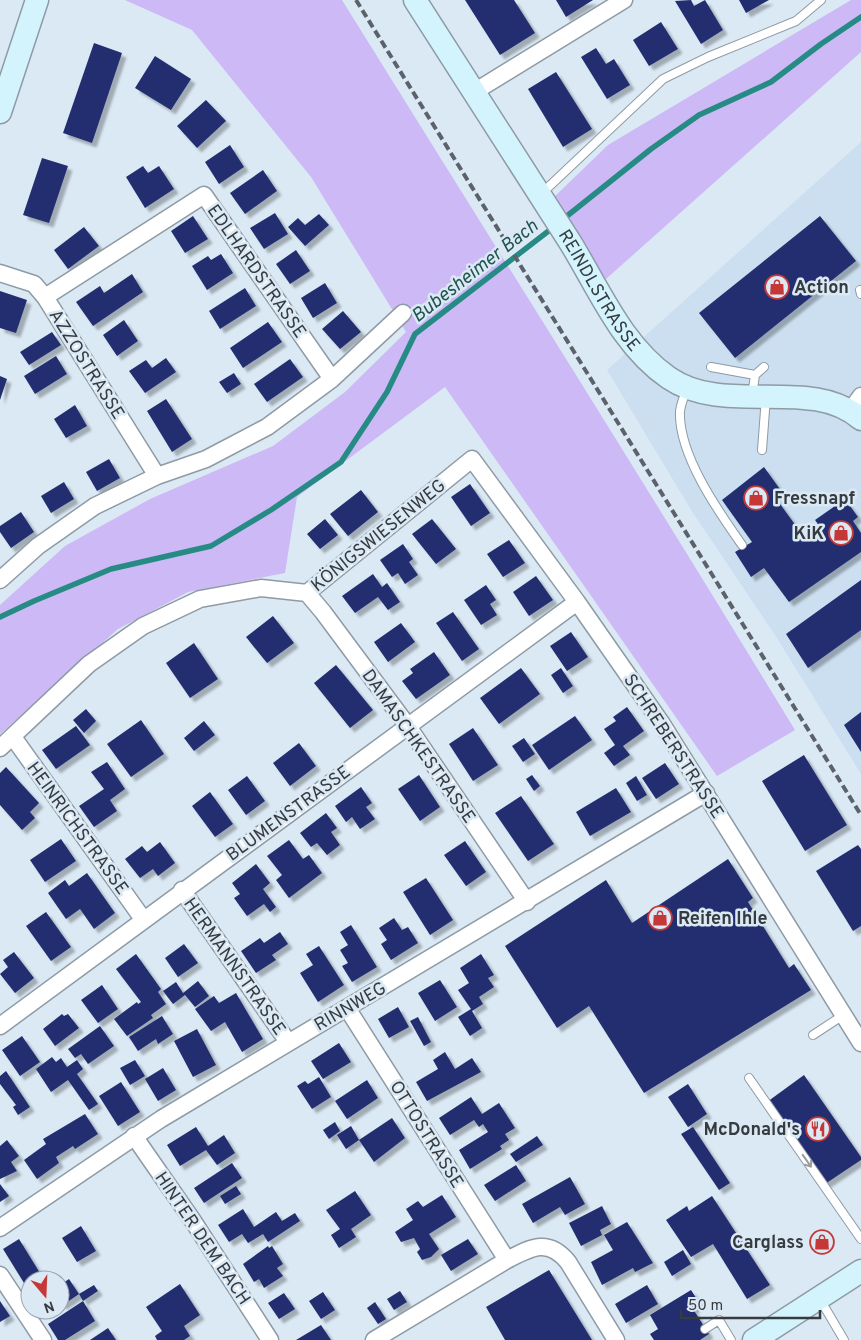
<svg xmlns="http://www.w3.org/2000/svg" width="861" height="1340" font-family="Overpass,sans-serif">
<defs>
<filter id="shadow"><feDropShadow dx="4.5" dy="4.5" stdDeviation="1" flood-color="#0004"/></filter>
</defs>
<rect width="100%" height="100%" fill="#dbe9f5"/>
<path fill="#cbdff0" d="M861,142V774L775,635L693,513L607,370Z"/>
<path fill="#cdb9f5" d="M125,0H342C493,243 646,485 795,730L717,776L445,387L297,497L285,573L188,592L118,629L0,734V605L65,546L150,499L273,446L345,392L406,332L311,177L192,30Z
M851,0H861V52L606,279L551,200L608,145Z"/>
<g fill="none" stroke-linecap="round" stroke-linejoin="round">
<path stroke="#278b85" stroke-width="5.5" d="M562,220L651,149L699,115L771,82L821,44L861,17
M0,617L34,601L111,569L211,546L271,510L341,462L387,392L415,334L555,226"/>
</g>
<path fill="#242f70" filter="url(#shadow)" d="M465,0H514L535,33L500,55Z
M556,0H593L566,17Z
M691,0L694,6L705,0L723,30L701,44L675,1Z
M739,0H769L746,13Z
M661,22L678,49L649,66L633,40Z
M94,43L122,53L92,143L63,133Z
M596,48L606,64L614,59L630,85L607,99L581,57Z
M155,56L191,79L171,110L135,88Z
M556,72L592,129L563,147L528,89Z
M206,100L226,121L197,148L177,126Z
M230,145L244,167L219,184L205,162Z
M42,158L68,166L49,223L23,215Z
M143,166L148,173L159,166L174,189L145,208L126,177Z
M263,170L277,191L245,214L230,193Z
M275,213L288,234L264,249L250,228Z
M319,214L329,225L305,246L288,227L298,218L305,225Z
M193,216L208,239L185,253L171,231Z
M820,216L856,261L735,358L699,313Z
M84,227L99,246L68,269L54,250Z
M296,250L310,271L290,284L276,264Z
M221,254L233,273L207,290L192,266L208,256L211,260Z
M132,274L143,292L93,326L76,302L100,286L104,293Z
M325,283L337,303L313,318L301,298Z
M245,288L256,306L220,329L209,311Z
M0,291L27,300L16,333L0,328Z
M343,311L361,332L340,349L322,329Z
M124,320L138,341L117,356L103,335Z
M268,322L282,342L243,368L230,348Z
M52,332L61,345L29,365L20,352Z
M56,356L67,374L35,394L24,376Z
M166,358L176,372L145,393L129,371L146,360L152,368Z
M290,359L303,377L267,402L254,384Z
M234,373L241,384L227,393L219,382Z
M0,376L7,379L0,400Z
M166,399L192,439L172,452L147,411Z
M75,405L87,426L66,438L54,419Z
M109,459L120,478L97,491L86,472Z
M764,467L782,492L775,497L804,537L820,527L815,520L845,499L858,517L853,521L861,533V552L789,602L764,568L751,577L735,552L752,542L722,500Z
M64,482L74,499L51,513L41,496Z
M470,484L490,513L471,526L451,497Z
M361,490L378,512L348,536L330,514Z
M21,512L34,532L11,548L0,532V526Z
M325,519L338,535L320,549L307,534Z
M432,519L456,549L436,564L412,534Z
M509,540L525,563L503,577L487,554Z
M403,544L413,559L409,562L418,575L405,584L398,573L392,577L380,560Z
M373,574L382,587L387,583L400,602L388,610L378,597L355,613L342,596Z
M536,576L553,600L529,616L513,592Z
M861,580V630L808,668L786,634Z
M486,585L496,600L490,604L497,615L481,625L464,600Z
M453,612L479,649L462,661L436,623Z
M273,616L294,643L267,663L246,637Z
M401,623L415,642L388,662L374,642Z
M571,632L588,657L567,671L550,646Z
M194,643L218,679L190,698L166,663Z
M434,652L450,675L416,699L402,681L413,673L410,669Z
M336,665L373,710L350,728L314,683Z
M521,668L540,694L499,724L480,698Z
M561,668L573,686L563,693L551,675Z
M627,707L644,731L623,746L630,755L614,766L604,753L615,745L604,729L616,721L613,717Z
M86,709L96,721L84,733L73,720Z
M861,712V752L844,725Z
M575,716L592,740L549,770L532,745Z
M141,720L164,754L131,777L107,744Z
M204,721L215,735L194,751L184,738Z
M76,726L90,745L56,769L42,750Z
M473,728L498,765L473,781L449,744Z
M524,738L535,754L523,762L512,746Z
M299,743L316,766L290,786L273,763Z
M804,755L847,825L805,851L762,781Z
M107,762L125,789L110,800L117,811L94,827L79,806L104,789L91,772Z
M665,763L679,784L656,799L642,778Z
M6,767L39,803L30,812L35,818L22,830L0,805V773Z
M419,775L440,807L420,821L398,789Z
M532,775L540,786L534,791L526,779Z
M247,776L265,801L246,815L228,790Z
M636,776L647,795L637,801L626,783Z
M361,787L372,803L366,807L375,819L360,829L352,817L346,822L335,806Z
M616,788L631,812L590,836L576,812Z
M210,792L233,824L215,837L192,806Z
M521,796L554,844L528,861L495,813Z
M326,813L337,828L331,832L340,845L327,855L317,843L311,847L300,833Z
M61,839L76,861L45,882L30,860Z
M289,840L303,859L309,855L322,873L289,898L276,880L282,875L267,856Z
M465,841L486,872L466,886L444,855Z
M160,842L175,863L158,876L153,869L140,878L125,859L142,846L147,852Z
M858,845L861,849V926L853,931L816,871Z
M728,859L753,898L748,902L789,968L794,964L811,990L644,1093L589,1006L557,1028L505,946L606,880L632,923Z
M256,864L270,883L263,889L276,907L270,912L264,904L247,916L234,898L240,894L232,883Z
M87,873L115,913L94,929L80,909L66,919L48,893L65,880L69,886Z
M426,878L453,920L430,935L403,892Z
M46,912L71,947L51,961L26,926Z
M394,918L402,930L408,927L418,943L391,960L381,944L387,940L379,928Z
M351,925L377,967L352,982L342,966L348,963L340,950L348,945L340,932Z
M280,932L288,944L272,955L276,960L256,973L241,951L260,938L264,943Z
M184,944L198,963L178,977L165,958Z
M319,946L344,985L318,1002L300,973L313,965L306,954Z
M14,952L34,978L15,993L0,974L8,967L3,960Z
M136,954L161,989L158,992L166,1004L151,1015L153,1018L127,1036L114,1019L137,1002L138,1004L141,1002L116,969Z
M481,954L494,975L488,978L494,987L479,997L483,1004L472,1011L482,1028L470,1036L458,1017L471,1009L458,990L469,983L460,968Z
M440,980L457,1007L435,1021L418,993Z
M198,981L209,996L195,1007L185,995L173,1004L163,991L176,982L183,993Z
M102,985L118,1009L98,1023L81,1000Z
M236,993L263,1039L242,1052L225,1022L211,1031L195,1009L214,996L219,1003Z
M398,1007L409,1027L389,1038L378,1019Z
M62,1014L64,1016L68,1014L79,1028L55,1046L43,1029Z
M162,1016L173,1034L158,1044L156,1039L138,1051L129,1037Z
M418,1017L431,1042L424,1046L410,1021Z
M100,1026L114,1046L88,1064L81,1054L75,1058L68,1049Z
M197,1029L216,1065L193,1077L174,1041Z
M22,1036L40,1062L20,1076L2,1050Z
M339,1043L351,1062L323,1079L311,1061Z
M445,1052L455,1069L472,1058L481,1072L427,1101L416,1082L438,1069L433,1060Z
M52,1057L56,1062L61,1058L67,1067L77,1060L83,1069L77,1074L98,1104L89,1110L68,1080L51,1092L36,1069Z
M135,1060L145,1076L130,1085L120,1068Z
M163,1068L176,1090L158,1101L145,1079Z
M6,1071L30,1107L18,1115L13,1107L16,1105L0,1084V1076Z
M804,1075L861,1157V1160L825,1184L795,1141L800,1137L788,1121L784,1125L767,1102Z
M319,1077L331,1097L312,1109L297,1086L305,1081L308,1084Z
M367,1080L378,1098L347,1119L335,1101Z
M121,1082L140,1112L118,1126L99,1096Z
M688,1084L707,1114L688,1127L668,1097Z
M471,1097L482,1114L499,1103L515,1128L505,1134L509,1140L500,1146L502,1149L470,1169L459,1150L488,1132L483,1124L479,1127L474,1120L450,1135L439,1118Z
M85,1114L98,1134L75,1149L73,1146L56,1157L59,1163L37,1179L24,1160L46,1144L43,1139Z
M392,1118L405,1138L374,1162L359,1140Z
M335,1122L340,1131L329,1139L323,1130Z
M351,1126L359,1140L346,1149L337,1135Z
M196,1127L208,1146L224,1135L235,1153L217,1165L206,1150L180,1166L167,1145Z
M693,1127L730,1183L719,1190L681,1134Z
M537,1136L543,1145L516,1162L510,1154Z
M7,1140L19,1156L11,1162L17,1171L0,1179V1146Z
M232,1163L242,1178L204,1203L194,1188Z
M516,1165L526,1181L495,1201L484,1185Z
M570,1177L585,1204L565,1215L560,1207L533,1223L522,1204Z
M0,1184L9,1196L0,1202Z
M236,1186L241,1194L225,1204L220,1196Z
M355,1191L371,1215L351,1229L356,1237L339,1248L331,1235L340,1229L326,1210Z
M442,1195L456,1217L429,1234L439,1249L431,1257L422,1260L417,1252L420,1249L414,1238L401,1242L395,1232L413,1220L406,1209L418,1201L423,1207Z
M712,1196L770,1285L747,1299L713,1244L691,1257L666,1220L687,1206L689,1211Z
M602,1206L611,1224L600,1230L602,1235L581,1246L569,1223Z
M243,1209L254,1227L276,1212L282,1221L295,1213L300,1221L268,1242L263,1234L248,1243L242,1234L229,1242L218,1225Z
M627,1222L653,1263L635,1272L633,1268L602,1285L591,1262L613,1250L604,1235Z
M81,1226L96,1251L77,1262L62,1238Z
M19,1239L40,1273L24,1283L3,1249Z
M468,1239L478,1254L451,1271L441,1255Z
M268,1246L269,1248L272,1246L283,1264L277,1268L283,1276L264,1288L259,1279L254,1282L243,1264Z
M683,1250L691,1264L672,1276L664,1262Z
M549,1270L592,1340H505L486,1307Z
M69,1279L79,1294L63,1305L60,1303V1285Z
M180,1284L200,1315L184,1326L190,1336L184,1340H157L155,1336L162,1331L146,1307Z
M94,1285L98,1291L83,1301L79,1294Z
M647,1285L658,1304L626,1323L615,1304Z
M691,1290L700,1304L693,1309L709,1334L700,1340H654L650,1334L658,1329L650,1315Z
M400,1291L407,1302L394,1310L387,1299Z
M323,1292L335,1310L321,1319L309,1301Z
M284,1293L295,1309L279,1319L268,1303Z
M0,1301L10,1316L0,1322Z
M83,1301L95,1321L65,1340H58L48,1324Z
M375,1302L386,1319L378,1324L367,1308Z
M321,1325L331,1340H296Z
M108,1328L116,1340H90Z"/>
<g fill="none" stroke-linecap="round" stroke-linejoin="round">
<g stroke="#8e9ba5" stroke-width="10">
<path id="lane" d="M541,194L663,79L708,57L796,21L821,0
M860,290L861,294
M711,367L755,375
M687,389C684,396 681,404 680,411C678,454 718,511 742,545
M752,396L755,375L764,367
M762,450L766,397
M813,1035L842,1016
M749,1078L861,1239
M821,1301L844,1340
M705,1329L719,1320L731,1340"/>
</g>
<g stroke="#8e9ba5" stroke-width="19">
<path id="street" d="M474,92L624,0
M0,273L34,284L45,297L157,476
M45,297L204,195L332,379
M851,410L861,396
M0,580L38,546L95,506L157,476L206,459L267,427L332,379L403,313
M307,593L323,612L407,725L527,902
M13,737L143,919
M0,748L89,664L143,626L200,599L261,588L307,593L472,459L577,602L662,724L861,1043
M182,890L288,1042
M347,1008L507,1260
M0,1026L577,602
M134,1136L193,1221L270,1340
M0,1228L161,1119L706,793
M0,1275L43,1340
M374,1340L507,1260C530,1248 548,1237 568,1262L616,1340"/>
</g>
<g stroke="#8e9ba5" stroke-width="25">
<g id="secondary">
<path id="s1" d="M415,0C467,80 518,161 570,242C599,289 622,346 669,378C726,417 810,375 861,419"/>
<path d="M0,112L37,0"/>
<path d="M754,1340L861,1271"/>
</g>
</g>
<use href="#lane" stroke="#fff" stroke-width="8"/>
<use href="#street" stroke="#fff" stroke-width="16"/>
<use href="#secondary" stroke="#d3f4fc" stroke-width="22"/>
<path stroke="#5b6269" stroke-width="4" stroke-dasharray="8 4" stroke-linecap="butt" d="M356,0L861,815"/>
</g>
<defs><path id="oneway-shaft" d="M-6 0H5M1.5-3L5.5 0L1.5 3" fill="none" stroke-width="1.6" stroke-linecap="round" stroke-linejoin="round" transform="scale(1.25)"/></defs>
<use stroke="#9a9da0" href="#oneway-shaft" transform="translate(807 1161) rotate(55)"/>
<defs>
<g id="shop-ring" transform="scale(1.25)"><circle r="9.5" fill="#dbe9f5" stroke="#c63838" stroke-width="1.5"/><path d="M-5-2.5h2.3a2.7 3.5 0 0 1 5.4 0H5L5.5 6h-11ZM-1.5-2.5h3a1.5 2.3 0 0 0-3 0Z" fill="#c63838"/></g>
<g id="restaurant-ring" transform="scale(1.25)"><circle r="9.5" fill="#dbe9f5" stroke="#c63838" stroke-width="1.5"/><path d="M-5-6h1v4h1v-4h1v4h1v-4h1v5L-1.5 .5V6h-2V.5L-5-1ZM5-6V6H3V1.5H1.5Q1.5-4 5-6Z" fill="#c63838"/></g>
</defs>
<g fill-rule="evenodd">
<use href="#shop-ring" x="777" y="287"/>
<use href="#shop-ring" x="756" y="498"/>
<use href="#shop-ring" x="841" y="533"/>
<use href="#shop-ring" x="660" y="918"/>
<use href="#restaurant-ring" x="818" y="1129"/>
<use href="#shop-ring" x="822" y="1242"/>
</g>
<g text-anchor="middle" stroke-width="5" stroke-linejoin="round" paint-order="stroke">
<g font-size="18" fill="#363b40" stroke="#dbe9f5">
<text transform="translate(257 271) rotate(55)" y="6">EDLHARDSTRASSE</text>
<text dy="6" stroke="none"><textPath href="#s1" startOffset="344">REINDLSTRASSE</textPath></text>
<text transform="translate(87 364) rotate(58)" y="6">AZZOSTRASSE</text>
<text transform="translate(378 535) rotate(-39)" y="6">KÖNIGSWIESENWEG</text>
<text transform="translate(419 746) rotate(55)" y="6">DAMASCHKESTRASSE</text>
<text transform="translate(674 746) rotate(57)" y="6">SCHREBERSTRASSE</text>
<text transform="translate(288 813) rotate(-36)" y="6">BLUMENSTRASSE</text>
<text transform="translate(78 828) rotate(54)" y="6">HEINRICHSTRASSE</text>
<text transform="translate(235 966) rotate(55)" y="6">HERMANNSTRASSE</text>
<text transform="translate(350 1006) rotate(-30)" y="6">RINNWEG</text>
<text transform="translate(427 1134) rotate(58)" y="6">OTTOSTRASSE</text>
<text transform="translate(203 1238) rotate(56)" y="6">HINTER DEM BACH</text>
</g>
<g font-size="18" font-weight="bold" fill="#363b40" stroke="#dbe9f5" text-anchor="start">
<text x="794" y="293">Action</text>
<text x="774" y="504">Fressnapf</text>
<text x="824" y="539" text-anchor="end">KiK</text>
<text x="678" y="924">Reifen Ihle</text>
<text x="800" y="1135" text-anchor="end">McDonald's</text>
<text x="804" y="1248" text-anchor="end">Carglass</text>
</g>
<g font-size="19" font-style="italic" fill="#1f544f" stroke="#dbe9f5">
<text transform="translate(474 270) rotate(-38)" y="7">Bubesheimer Bach</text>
</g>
</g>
<g transform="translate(45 1295) rotate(161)"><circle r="24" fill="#dbe9f5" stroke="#99a3ad"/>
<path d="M0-4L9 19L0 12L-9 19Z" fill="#c63838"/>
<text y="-8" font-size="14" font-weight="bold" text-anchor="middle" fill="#363b40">N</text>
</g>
<path d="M681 1310v8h139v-8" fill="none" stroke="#363b40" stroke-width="2.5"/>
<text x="688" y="1310" font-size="15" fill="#363b40" stroke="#dbe9f5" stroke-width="4" paint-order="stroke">50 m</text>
</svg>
